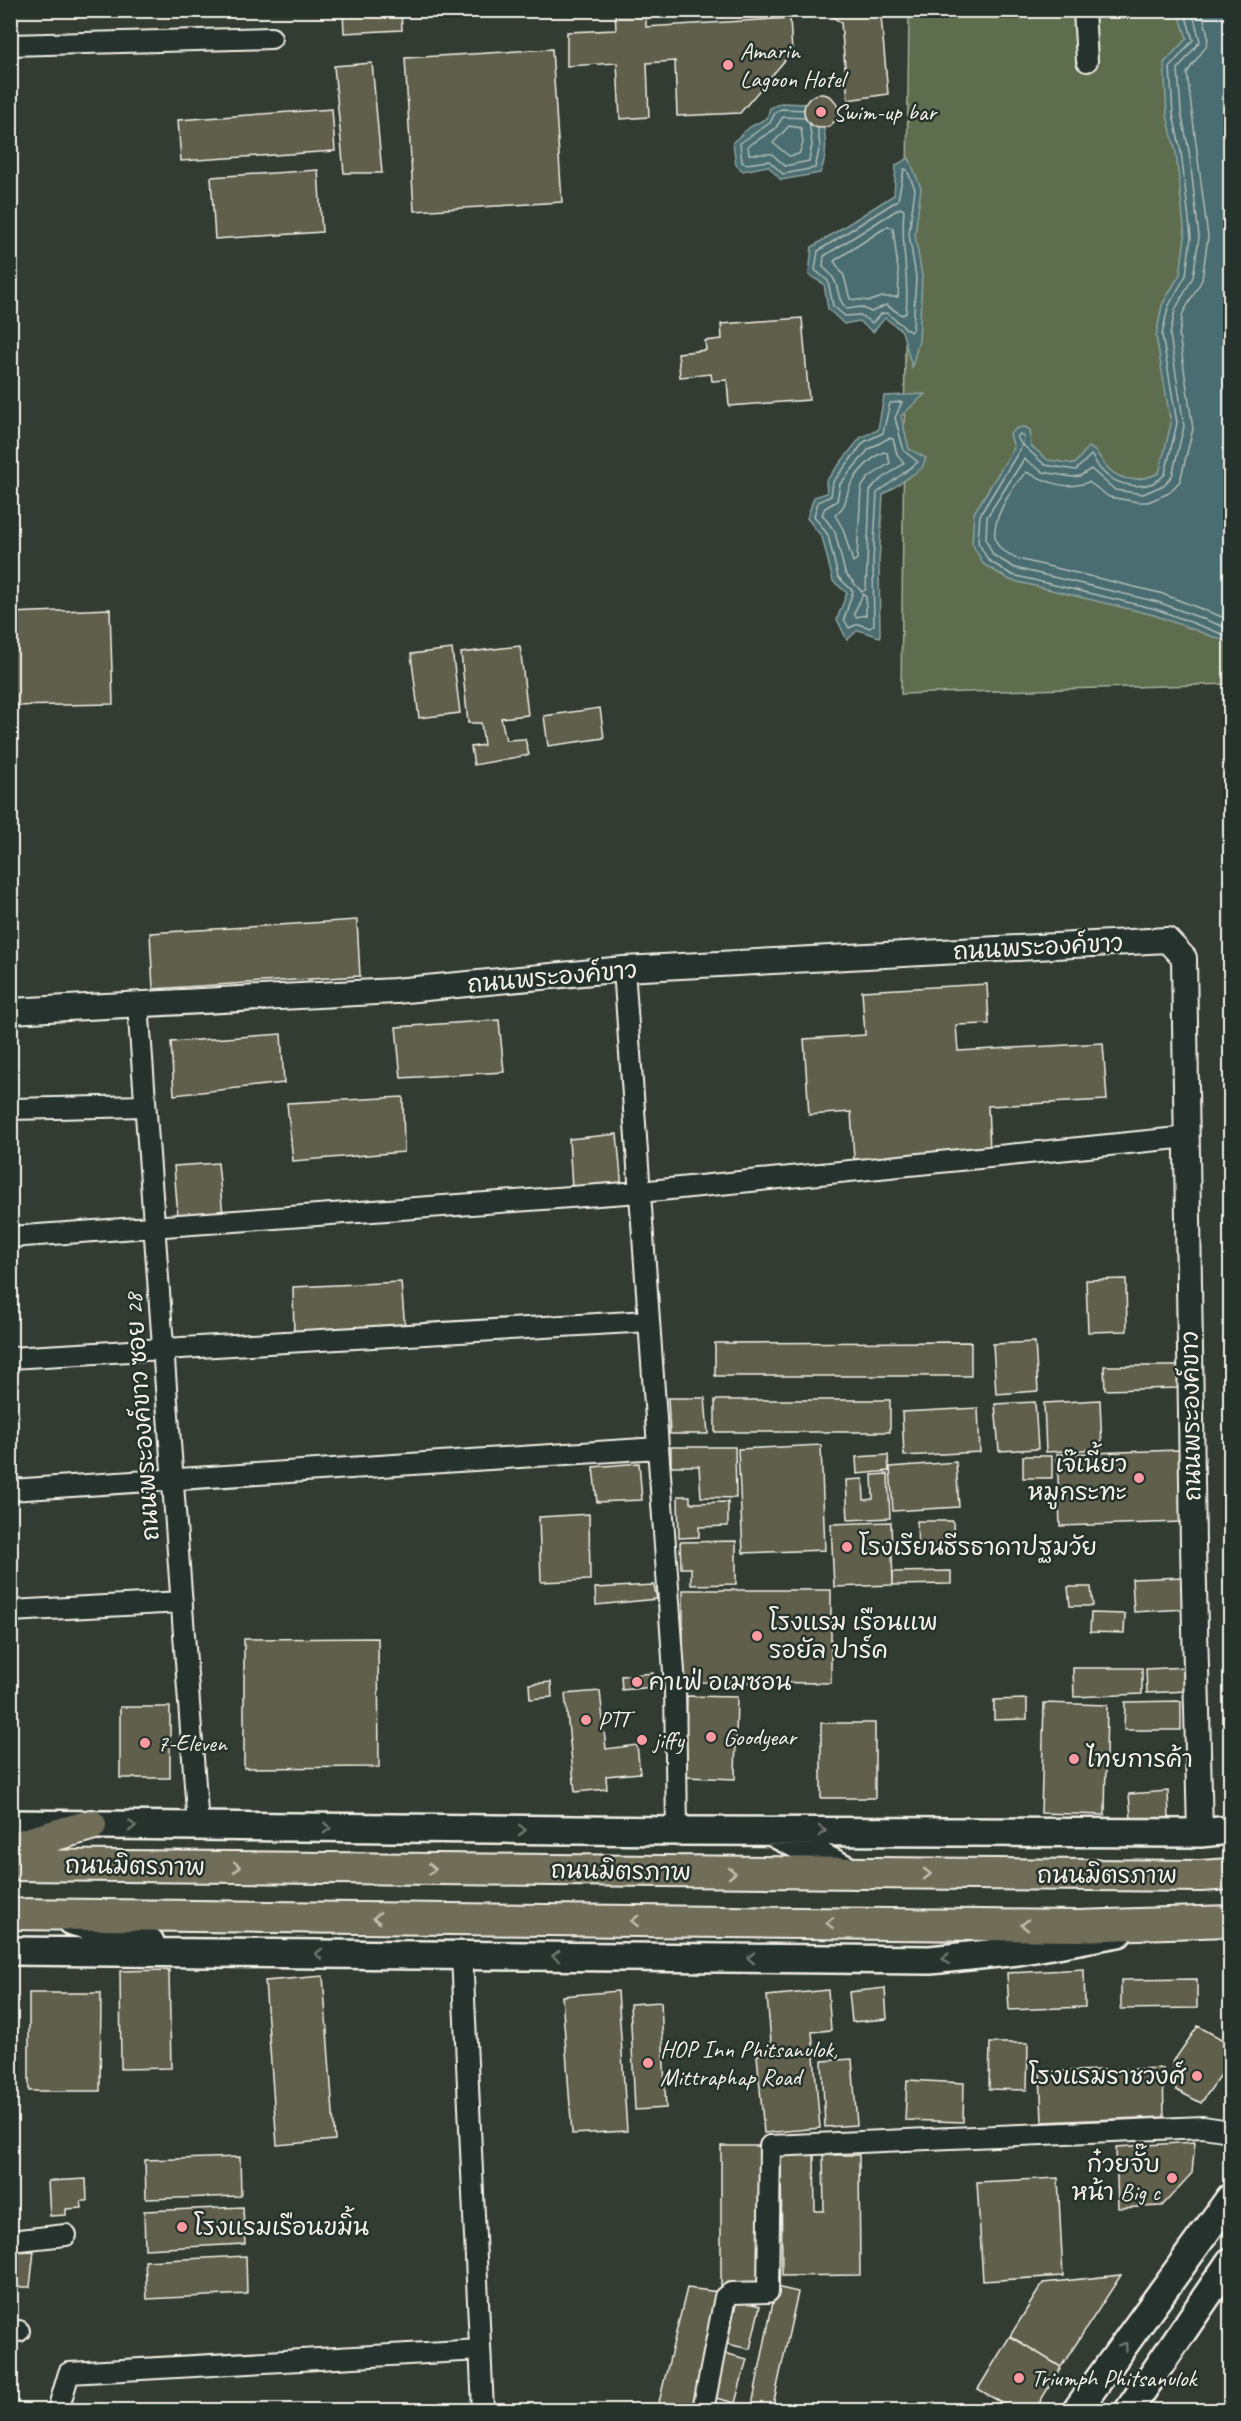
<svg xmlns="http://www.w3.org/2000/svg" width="1241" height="2421" font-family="Caveat,'Playpen Sans Thai',sans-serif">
<rect width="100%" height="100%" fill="#323c33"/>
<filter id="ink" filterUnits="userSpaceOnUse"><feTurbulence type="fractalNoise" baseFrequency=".0167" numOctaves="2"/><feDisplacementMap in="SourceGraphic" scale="12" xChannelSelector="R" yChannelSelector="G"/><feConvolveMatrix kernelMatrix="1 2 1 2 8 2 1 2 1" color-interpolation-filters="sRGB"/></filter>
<g filter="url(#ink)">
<path fill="#5f6d4f" stroke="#aaaf9c" stroke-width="1.5" d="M909,11H1230V684L901,694Z"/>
<path fill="#496d6f" stroke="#8da29f" stroke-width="1.5" d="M1178,11H1230V643L1154,615L1010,580L983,564L972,543L974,513L1014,448L1010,434L1017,428L1025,427L1030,430L1031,446L1048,460L1075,464L1088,447C1099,451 1099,459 1107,467C1121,483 1141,481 1159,473L1171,424L1156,336L1162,305L1180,274L1185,237L1176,153L1167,115L1164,63L1187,38Z
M781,103L810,104L822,113C825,134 829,154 820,173L781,180L768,166L743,171L736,165L733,142L750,127L767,118L770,108Z
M909,158L921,188L915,234L922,276L919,341L912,367L902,331L885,318L873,332L859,321L844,324L828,309L824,284L809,275L812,247L894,195L896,165Z
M925,394L901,416L909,449L926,458L922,468L883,495L879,562L880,637L858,630L847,640L837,619L847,593L833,581L822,537L807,518L814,497L827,493L826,481L861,437L878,430L884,396Z"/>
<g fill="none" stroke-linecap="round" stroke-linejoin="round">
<path stroke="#b0bcb8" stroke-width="1.5" d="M1184,10L1193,40L1170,67L1173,114L1181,152L1191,237L1186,275L1168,307L1162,335L1177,423L1165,474C1149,493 1116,487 1101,470C1097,466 1095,459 1091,455L1076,470L1045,465L1023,445L1024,436L1020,434L1017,437L1022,446L1019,451L980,515L978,542L988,560L1012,575L1156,609L1230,637
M1192,10L1200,41L1178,69L1181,112L1189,151L1199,237L1193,277L1175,310L1170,335L1184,426L1172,476L1164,485L1143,494L1115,490L1091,469L1080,476L1072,477L1043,472L1024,459L987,517L986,540L993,555L1015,568L1158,602L1230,629
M1201,10C1215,52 1206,41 1187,73L1208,237L1202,280L1183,313L1179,335L1193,429L1180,481L1169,493L1148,502H1138L1109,497L1089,482C1064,491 1048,482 1026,472C1012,487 982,531 1001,549C1006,553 1013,556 1018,559L1160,593L1230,620
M781,109L808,110L816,116L820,146L815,168L783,174L769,161L746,164L742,162L740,143L770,123L775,113Z
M783,117L805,118L809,120L812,145L809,161L785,166L772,154H749L748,146L775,129Z
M789,126L801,128L803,143L799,154L789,156L773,143Z
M904,169L907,170L915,189L909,234L916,277L913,329L910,332L887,313L881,314L872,323L860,315L845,316L833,306L828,281L815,270L818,251L898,200Z
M900,208L904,210C900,245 910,278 906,313L902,315L886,305L871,312L861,307L847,309C832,295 845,285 823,267L824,256Z
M888,226L893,228L899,278L898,297H882L870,301L850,299L844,276L834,261Z
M902,402L895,418L904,451L918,462L877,493L873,562L874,625L870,628L858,624L849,628L844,619L853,591L838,577L828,535L814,516L818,502L831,496L833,482L864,442L883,433L890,403Z
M889,438L893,439L897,454L904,463L875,484L870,491L866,589L862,592L845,573L835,532L822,514L825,508L837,501L840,484L869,449Z
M884,452L887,453L890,463L868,478L861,488L857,559L853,562L843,529L835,515C849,503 844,500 850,486C856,474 871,457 884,452Z
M863,594L866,597V615L856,617L854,613Z"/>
</g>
<path fill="#605f4b" stroke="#f4f1e8" stroke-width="1.5" d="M343,10H401L402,30L344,33Z
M615,10H646V27L790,18L792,52L740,113L677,116L675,61L647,63L649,117L620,119L617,63L567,66V32L616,30Z
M824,10H885L881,16L888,94L848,100L841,23Z
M552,49L562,202L414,211L405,58Z
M372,63L382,173H344L334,66Z
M804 111a17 17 0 1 1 34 0a17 17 0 1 1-34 0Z
M332,109L335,151L181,161L178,120Z
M318,170L322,232L215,239L211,177Z
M802,318L809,400L729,406L727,380L712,381L711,374L680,377L678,353L706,350L705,341L722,339L721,324Z
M110,609L113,704L10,706V613Z
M520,646L528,715L501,718L506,740L525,739L529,755L474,765L471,747L484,745L481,723H468L461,653Z
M452,649L460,713L419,718L411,654Z
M600,708L604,738L548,746L544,716Z
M357,920L360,976L153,989L150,933Z
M987,984L989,1024L956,1025L958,1051L1103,1043L1107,1100L988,1106L990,1152L854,1159L851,1112L809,1115L804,1039L865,1035L862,991Z
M499,1020L504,1072L401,1078L396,1027Z
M281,1034L284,1083L174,1095L171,1042Z
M403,1097L404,1152L293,1161L287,1103Z
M617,1134L622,1188H572L569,1139Z
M218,1163L223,1215L178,1217L174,1166Z
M1126,1279L1127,1331L1088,1332L1086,1280Z
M401,1282L405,1329L294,1337L293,1287Z
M971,1342V1376H715V1343Z
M1035,1342L1038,1391L996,1394L993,1344Z
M1104,1366H1179L1178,1388L1105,1390Z
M668,1398H705L708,1434H670Z
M715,1400H890V1432H715Z
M1100,1400L1102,1449L1046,1452L1044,1403Z
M1035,1402L1038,1449L999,1451L995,1404Z
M978,1408L980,1452L904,1456L902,1412Z
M821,1445L825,1550L743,1553L738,1449Z
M671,1447H735L736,1498L701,1497L699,1466H671Z
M1180,1450L1182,1522L1060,1526L1057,1454Z
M888,1455L889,1471L857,1474L856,1457Z
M1023,1456H1052V1478H1023Z
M956,1462L959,1507L893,1511L890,1467Z
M639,1463L642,1500L597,1502L593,1467Z
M888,1474L890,1518L848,1520L846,1480L863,1479L864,1500L873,1499L872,1475Z
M678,1496H690V1503L728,1502V1526L699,1527V1537L679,1538Z
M589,1514L590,1580L541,1582L539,1517Z
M917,1521H953L954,1552H918Z
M891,1522L893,1585L834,1587L831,1524Z
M736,1541V1584L691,1585V1568H681L680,1542Z
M951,1571V1584L893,1585V1572Z
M1184,1577L1185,1609L1134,1612L1132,1579Z
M654,1585L657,1599L596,1605L595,1588Z
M1068,1587H1091L1093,1606H1070Z
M683,1590H831V1683L683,1682Z
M1091,1613L1125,1614L1124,1633L1090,1632Z
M378,1638L379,1767L244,1768V1639Z
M1186,1667L1187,1691L1147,1693L1146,1669Z
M1073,1668H1142V1694L1074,1697Z
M653,1673L654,1687L622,1690L621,1676Z
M551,1682L552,1697L530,1699L529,1684Z
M600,1691L606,1749L637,1745L640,1773L606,1776L607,1789L575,1792L565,1694Z
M687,1696L737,1697L735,1779L685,1777Z
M1027,1699V1719L994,1720V1700Z
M1181,1701V1730H1124L1125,1702Z
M1044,1703L1107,1705L1105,1815L1041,1813Z
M120,1707H170V1778H120Z
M821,1723H875V1798H821Z
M1168,1791L1169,1819L1131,1818L1129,1794Z
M1084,1969L1085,2007L1009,2010L1007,1973Z
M169,1970L171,2068L121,2069L120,1971Z
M323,1976L335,2140L277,2145L265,1981Z
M1197,1979V2008L1121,2009V1980Z
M885,1988L887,2019L852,2022L849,1992Z
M828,1990L831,2030L812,2032L820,2128L764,2133L757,2055L772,2054L767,1996Z
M618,1991L627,2131L572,2134L562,1996Z
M29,1993H101L100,2091H29Z
M661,2002L666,2108L635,2110L630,2004Z
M1198,2026L1230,2044V2062L1201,2103L1176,2090L1173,2062Z
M990,2043H1028L1027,2090L989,2089Z
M852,2059L857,2125L825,2127L822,2061Z
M1163,2068L1164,2117L1042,2122L1040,2072Z
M907,2080L964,2083L963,2122L905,2120Z
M1195,2142L1192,2173L1162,2206L1118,2208L1116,2147Z
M721,2146H760V2287H721Z
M814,2154L815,2211H824L823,2155H859L860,2275L782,2276L781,2155Z
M240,2157L241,2196L146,2199L145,2160Z
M1058,2178L1063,2276L983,2281L977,2182Z
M86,2179L87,2201H81L82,2208L66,2209V2215L50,2216L48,2181Z
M243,2207L245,2244L145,2249L144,2211Z
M34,2251L30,2287H10V2252Z
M246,2256L247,2294L147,2299L145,2261Z
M1121,2275L1061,2367L1010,2336L1043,2283Z
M776,2287L798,2292L772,2410H751Z
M687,2288L719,2292L696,2410H657Z
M737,2300L760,2306L750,2349L727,2344Z
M1010,2336L1061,2367L1035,2410H1014L978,2389Z
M724,2353L747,2359L735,2403L712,2397Z"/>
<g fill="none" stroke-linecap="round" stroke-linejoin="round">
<g stroke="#f4f1e8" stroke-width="24">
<path id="minor" d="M1084,10L1087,61
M10,45L271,38
M624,969L675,1686L677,1831
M138,1004L198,1826
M10,1109L145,1106
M10,1237L640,1192L1188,1137
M10,1358L649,1321
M10,1490L658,1448
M10,1611L182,1602
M462,1955L483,2410
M10,2241L66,2235
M10,2331H19
M58,2410L69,2373L480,2350
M703,2410L725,2297L731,2293L768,2292L770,2146L1203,2127L1230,2131"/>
</g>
<g stroke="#f4f1e8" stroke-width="28">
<path id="tertiary" d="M10,1011L395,991L624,969L1167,940L1184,958L1193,1545L1200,1833"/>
</g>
<g stroke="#f4f1e8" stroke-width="32">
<path id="secondary" d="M10,1824L677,1831L1200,1833L1230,1830
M776,1834L855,1874
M71,1921L150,1942
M10,1951L930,1960L1018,1951L1118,1933
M1077,2410L1230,2198
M1129,2410L1230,2262"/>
</g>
<g stroke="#f4f1e8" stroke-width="34">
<path id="primary" d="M10,1848L91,1825
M10,1865L1201,1876L1230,1874
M10,1914L1077,1926L1230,1921"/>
</g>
<use href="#minor" stroke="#26332d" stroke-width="20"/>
<use href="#tertiary" stroke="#26332d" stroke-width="24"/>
<use href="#secondary" stroke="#26332d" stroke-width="27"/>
<use href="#primary" stroke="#706e59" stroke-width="30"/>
</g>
<defs><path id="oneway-chevron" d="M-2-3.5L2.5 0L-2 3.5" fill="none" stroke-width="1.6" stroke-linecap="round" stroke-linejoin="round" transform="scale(1.5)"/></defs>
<g stroke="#6e766e">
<use href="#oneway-chevron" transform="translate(132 1826) rotate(1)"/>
<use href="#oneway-chevron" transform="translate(327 1828) rotate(1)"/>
<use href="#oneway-chevron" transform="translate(522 1830) rotate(1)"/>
<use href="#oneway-chevron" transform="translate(822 1831)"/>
<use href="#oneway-chevron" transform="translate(319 1954) rotate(-179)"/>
<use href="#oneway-chevron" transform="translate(556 1956) rotate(-179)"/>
<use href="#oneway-chevron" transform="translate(751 1958) rotate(-179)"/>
<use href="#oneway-chevron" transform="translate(946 1959) rotate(174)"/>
<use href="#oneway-chevron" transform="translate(1124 2346) rotate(-54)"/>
</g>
<g stroke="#bfbdaf">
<use href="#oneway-chevron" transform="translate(237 1867) rotate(1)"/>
<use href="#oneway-chevron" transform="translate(432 1869) rotate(1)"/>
<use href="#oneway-chevron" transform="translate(732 1873) rotate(1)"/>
<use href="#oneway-chevron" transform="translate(927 1874)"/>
<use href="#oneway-chevron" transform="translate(377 1918) rotate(-179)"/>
<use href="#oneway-chevron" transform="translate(635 1921) rotate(-179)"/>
<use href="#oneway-chevron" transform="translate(830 1923) rotate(-179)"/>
<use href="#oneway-chevron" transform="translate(1025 1925) rotate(-179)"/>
</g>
</g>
<g fill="#ff9aa2" stroke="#26332d" stroke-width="2">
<circle cx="728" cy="65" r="6"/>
<circle cx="821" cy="112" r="6"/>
<circle cx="1139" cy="1478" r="6"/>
<circle cx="847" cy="1547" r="6"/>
<circle cx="757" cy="1636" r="6"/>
<circle cx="637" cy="1682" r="6"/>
<circle cx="586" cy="1720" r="6"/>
<circle cx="711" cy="1737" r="6"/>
<circle cx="642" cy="1740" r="6"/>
<circle cx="145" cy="1743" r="6"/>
<circle cx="1074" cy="1759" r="6"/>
<circle cx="648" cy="2063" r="6"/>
<circle cx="1197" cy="2076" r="6"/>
<circle cx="1172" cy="2178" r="6"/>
<circle cx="182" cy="2227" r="6"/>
<circle cx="1019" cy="2378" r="6"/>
</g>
<g text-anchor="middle" stroke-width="5" stroke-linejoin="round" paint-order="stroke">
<g font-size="24" fill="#f4f1e8" stroke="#26332d" text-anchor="start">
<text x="740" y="59">Amarin<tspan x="740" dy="28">Lagoon Hotel</tspan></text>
<text x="833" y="120">Swim-up bar</text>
<text x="1127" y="1472" text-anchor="end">เจ๊เนี้ยว<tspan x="1127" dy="28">หมูกระทะ</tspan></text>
<text x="859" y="1555">โรงเรียนธีรธาดาปฐมวัย</text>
<text x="769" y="1630">โรงแรม เรือนแพ<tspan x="769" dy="28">รอยัล ปาร์ค</tspan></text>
<text x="649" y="1690">คาเฟ่ อเมซอน</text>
<text x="598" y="1728">PTT</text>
<text x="723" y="1745">Goodyear</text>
<text x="654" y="1748">jiffy</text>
<text x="157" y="1751">7-Eleven</text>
<text x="1086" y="1767">ไทยการค้า</text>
<text x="660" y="2057">HOP Inn Phitsanulok,<tspan x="660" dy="28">Mittraphap Road</tspan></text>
<text x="1185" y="2084" text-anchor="end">โรงแรมราชวงศ์</text>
<text x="1160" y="2172" text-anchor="end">ก๋วยจั๊บ<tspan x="1160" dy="28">หน้า Big c</tspan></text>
<text x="194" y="2235">โรงแรมเรือนขมิ้น</text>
<text x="1031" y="2386">Triumph Phitsanulok</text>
</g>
<g font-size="24" fill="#f4f1e8" stroke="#26332d">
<text transform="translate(1038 947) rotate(-3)" y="8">ถนนพระองค์ขาว</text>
<text transform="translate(552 977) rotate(-5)" y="8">ถนนพระองค์ขาว</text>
<text transform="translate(1191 1416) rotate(-91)" y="8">ถนนพระองค์ขาว</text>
<text transform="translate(142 1417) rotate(-94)" y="8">ถนนพระองค์ขาว ซอย 28</text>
<text transform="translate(135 1866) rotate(1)" y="8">ถนนมิตรภาพ</text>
<text transform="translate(621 1871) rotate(1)" y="8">ถนนมิตรภาพ</text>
<text x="1107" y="1883">ถนนมิตรภาพ</text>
</g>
</g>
<rect width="1241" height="2421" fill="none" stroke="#26332d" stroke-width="36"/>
<rect x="18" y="18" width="1205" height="2385" fill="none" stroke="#f4f1e8" stroke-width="2" filter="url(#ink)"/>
</svg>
